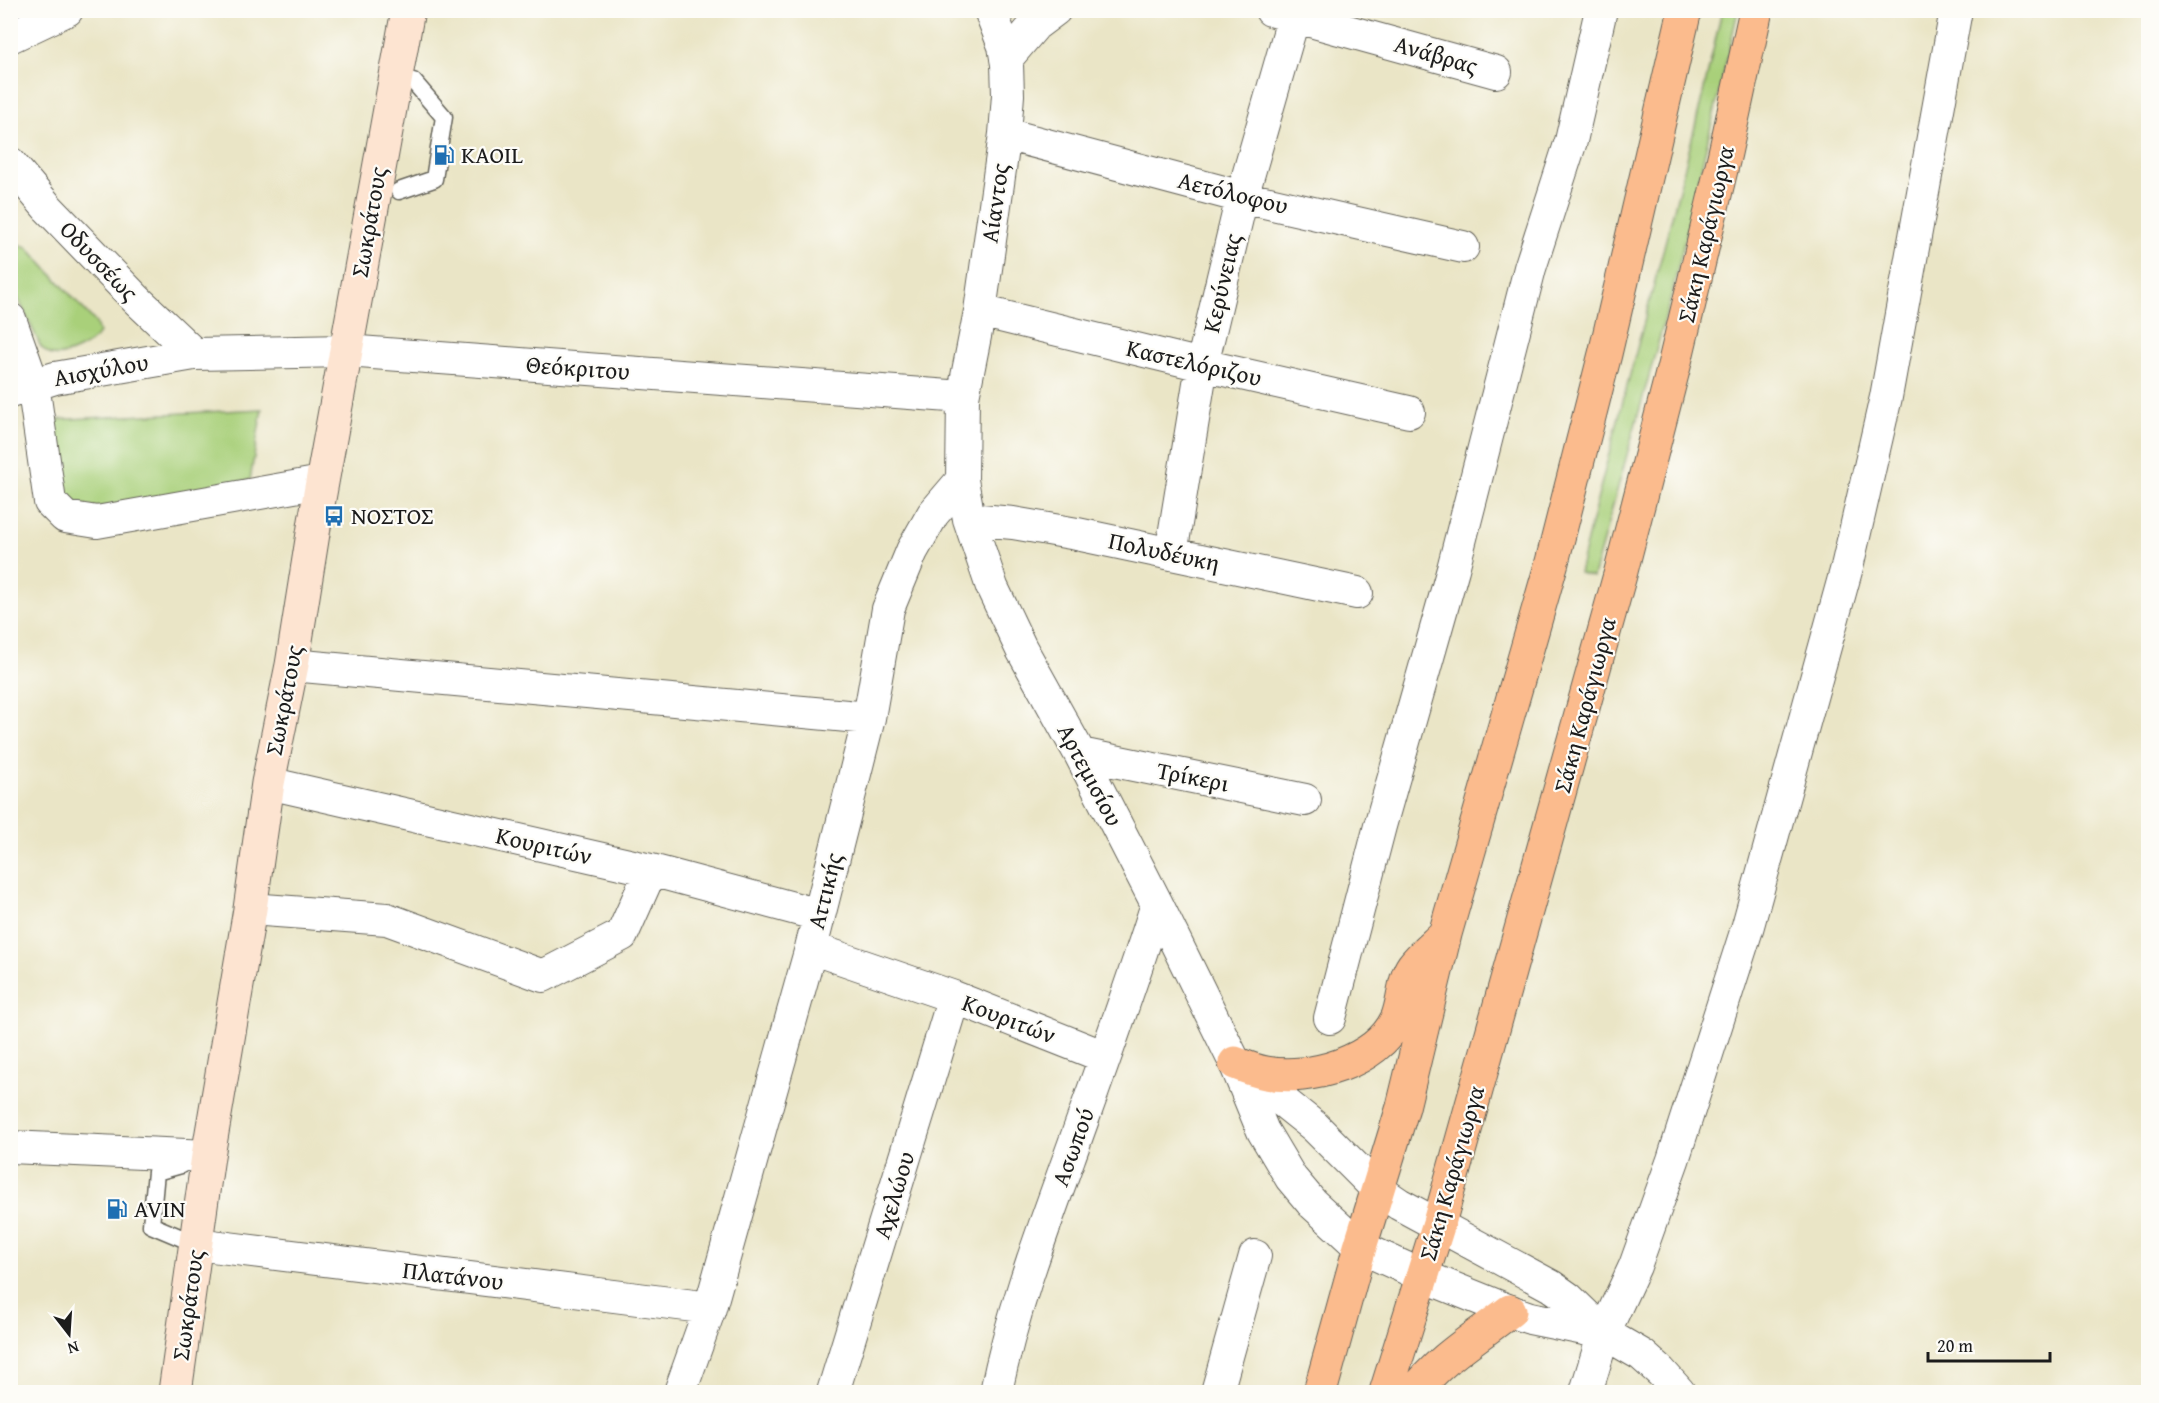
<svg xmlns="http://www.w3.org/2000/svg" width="2159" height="1403" font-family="'Gentium Book Plus',serif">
<rect width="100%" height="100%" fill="#fdfcf7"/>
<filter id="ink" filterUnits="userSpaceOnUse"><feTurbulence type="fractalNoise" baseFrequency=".0167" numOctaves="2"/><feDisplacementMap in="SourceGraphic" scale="12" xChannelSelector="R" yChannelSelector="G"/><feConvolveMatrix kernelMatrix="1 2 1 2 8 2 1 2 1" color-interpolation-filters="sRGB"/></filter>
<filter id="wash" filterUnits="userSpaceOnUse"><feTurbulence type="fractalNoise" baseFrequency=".008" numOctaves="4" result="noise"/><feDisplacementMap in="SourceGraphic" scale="24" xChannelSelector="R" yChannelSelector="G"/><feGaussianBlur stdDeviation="1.35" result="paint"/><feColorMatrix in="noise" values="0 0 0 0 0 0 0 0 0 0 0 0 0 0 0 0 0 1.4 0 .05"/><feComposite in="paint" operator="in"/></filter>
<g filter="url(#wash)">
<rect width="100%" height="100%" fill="#eae5c6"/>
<path fill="#a9d07a" stroke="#62764b" stroke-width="1.5" d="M1722,10L1738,11L1672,293L1593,577L1579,573C1624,385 1681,200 1722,10Z
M17,244L27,247L96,323L99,333C93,344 65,358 52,355C47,354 44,350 41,347L11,283L10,248Z
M262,409L250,480L98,508C65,504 61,493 57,462C55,448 53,434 51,420Z"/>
</g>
<g filter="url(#ink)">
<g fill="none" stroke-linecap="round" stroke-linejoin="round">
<g stroke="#646258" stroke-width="19">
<path id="lane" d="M399,191L434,179L444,117L413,81
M181,1165L156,1172L151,1225L196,1244"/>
</g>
<g stroke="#646258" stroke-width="34">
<path id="street" d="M1271,10L1496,72
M10,37L67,10
M1006,59L1035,25L1055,10
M1005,134L1242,197L1463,247
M10,163L48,208L136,299L194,354
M980,311L1202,365L1409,412
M10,319L33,384L50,502L65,517L97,522L322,482
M10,392L55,378L194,354L346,351L963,397
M962,480L969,519L992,587L1021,648L1080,754L1157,904L1235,1063L1263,1131L1291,1178L1312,1203L1360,1247L1423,1276L1510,1311L1530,1318L1604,1333
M969,519L1013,523L1077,534L1357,593
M1171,554L1202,365L1242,197L1294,16
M292,665L869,718
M1080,754L1305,800
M268,783L651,870L819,915
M250,909L387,919L543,976L622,935L651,870
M811,948L954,997L1105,1057
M1330,1018L1380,826L1453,569L1530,268L1571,141L1601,10
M1236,1064L1315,1127L1377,1189L1399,1204L1551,1286L1568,1298L1604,1333L1642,1355L1661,1372L1679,1392
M10,1147L208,1156
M196,1244L710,1308
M680,1392L710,1308L811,948L869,718L888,609L912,551L933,514L962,480L963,397L980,311L1005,134L1008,95L1007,64L1004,46L990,10
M833,1392L954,997
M996,1392C1012,1312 1041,1235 1069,1158C1099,1074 1130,990 1157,904
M1217,1392L1255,1256
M1586,1392L1604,1333L1635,1266L1673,1160L1747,929L1847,567L1886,397L1956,10"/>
</g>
<g stroke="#646258" stroke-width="35">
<path id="secondary" d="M175,1392L208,1156L250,909L268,783L292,665L315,521L408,10"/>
</g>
<g stroke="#646258" stroke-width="35">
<path id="primary" d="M1235,1063C1245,1067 1255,1071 1266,1073C1310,1081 1377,1062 1397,1019C1404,1003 1403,980 1413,966C1421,955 1435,944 1445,934
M1320,1392L1360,1247L1403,1107L1445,934L1552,562L1605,354L1685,10
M1386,1392L1439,1223L1620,575L1674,366L1725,153L1756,10
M1415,1392C1439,1359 1478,1336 1510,1311"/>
</g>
<use href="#lane" stroke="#fff" stroke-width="16"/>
<use href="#street" stroke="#fff" stroke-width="32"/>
<use href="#secondary" stroke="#fde4d1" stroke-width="33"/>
<use href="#primary" stroke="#fbbb8d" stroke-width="33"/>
</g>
</g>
<defs>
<g id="fuel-bare" transform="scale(1.62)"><path d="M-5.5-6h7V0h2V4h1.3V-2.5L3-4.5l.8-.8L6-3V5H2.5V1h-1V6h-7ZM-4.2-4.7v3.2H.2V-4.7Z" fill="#1f6fb2" stroke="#fdfcf7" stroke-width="2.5" paint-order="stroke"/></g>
<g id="bus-bare" transform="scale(1.62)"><path d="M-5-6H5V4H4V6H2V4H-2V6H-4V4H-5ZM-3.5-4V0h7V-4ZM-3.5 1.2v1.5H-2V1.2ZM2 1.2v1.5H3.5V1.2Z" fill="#1f6fb2" stroke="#fdfcf7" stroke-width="2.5" paint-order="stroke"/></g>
</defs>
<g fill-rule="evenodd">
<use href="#fuel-bare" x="444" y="155"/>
<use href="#bus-bare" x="334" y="516"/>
<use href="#fuel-bare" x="117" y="1209"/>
</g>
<g text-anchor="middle" stroke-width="4.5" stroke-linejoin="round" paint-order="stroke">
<g font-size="24" fill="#1c1c1c" stroke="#fdfcf7">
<text transform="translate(1436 55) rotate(16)" y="8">Ανάβρας</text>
<text transform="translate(1233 193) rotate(14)" y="8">Αετόλοφου</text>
<text transform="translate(995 203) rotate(-82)" y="8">Αίαντoς</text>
<text transform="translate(369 222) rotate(-80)" y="8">Σωκράτους</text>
<text transform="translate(1706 234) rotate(-77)" y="8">Σάκη Καράγιωργα</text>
<text transform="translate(99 261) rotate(46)" y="8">Οδυσσέως</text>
<text transform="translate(1222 283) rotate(-77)" y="8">Κερύνειας</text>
<text transform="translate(1194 363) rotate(13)" y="8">Καστελόριζου</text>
<text transform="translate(578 368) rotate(4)" y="8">Θεόκριτου</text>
<text transform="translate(101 370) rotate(-10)" y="8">Αισχύλου</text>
<text transform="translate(1164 552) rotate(12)" y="8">Πολυδέυκη</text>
<text transform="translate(284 700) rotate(-79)" y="8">Σωκράτους</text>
<text transform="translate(1585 705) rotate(-75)" y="8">Σάκη Καράγιωργα</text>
<text transform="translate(1090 775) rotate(62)" y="8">Αρτεμισίου</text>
<text transform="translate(1193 777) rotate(11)" y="8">Τρίκερι</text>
<text transform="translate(544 846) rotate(13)" y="8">Κουριτών</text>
<text transform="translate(825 891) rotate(-76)" y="8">Αττικής</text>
<text transform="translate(1009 1019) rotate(21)" y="8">Κουριτών</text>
<text transform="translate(1073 1147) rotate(-70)" y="8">Ασωπού</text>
<text transform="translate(1452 1173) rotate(-74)" y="8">Σάκη Καράγιωργα</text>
<text transform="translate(894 1195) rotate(-73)" y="8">Αχελώου</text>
<text transform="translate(453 1276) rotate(7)" y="8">Πλατάνου</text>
<text transform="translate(188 1305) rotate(-82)" y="8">Σωκράτους</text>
</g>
<g font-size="24" fill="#1c1c1c" stroke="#fdfcf7" text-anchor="start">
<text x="461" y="163">KAOIL</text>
<text x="351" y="524">ΝΟΣΤΟΣ</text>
<text x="134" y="1217">AVIN</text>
</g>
</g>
<rect width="2159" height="1403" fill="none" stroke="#fdfcf7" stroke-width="36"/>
<g transform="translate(69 1334) rotate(163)" stroke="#fdfcf7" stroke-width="4.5" paint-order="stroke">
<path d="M0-4.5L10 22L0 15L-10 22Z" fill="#1c1c1c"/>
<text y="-9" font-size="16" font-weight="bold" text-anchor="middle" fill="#1c1c1c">N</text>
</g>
<path d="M1928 1352v9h122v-9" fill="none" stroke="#1c1c1c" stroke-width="3"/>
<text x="1937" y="1352" font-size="18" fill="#1c1c1c" stroke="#fdfcf7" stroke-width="4.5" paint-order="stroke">20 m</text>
</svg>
